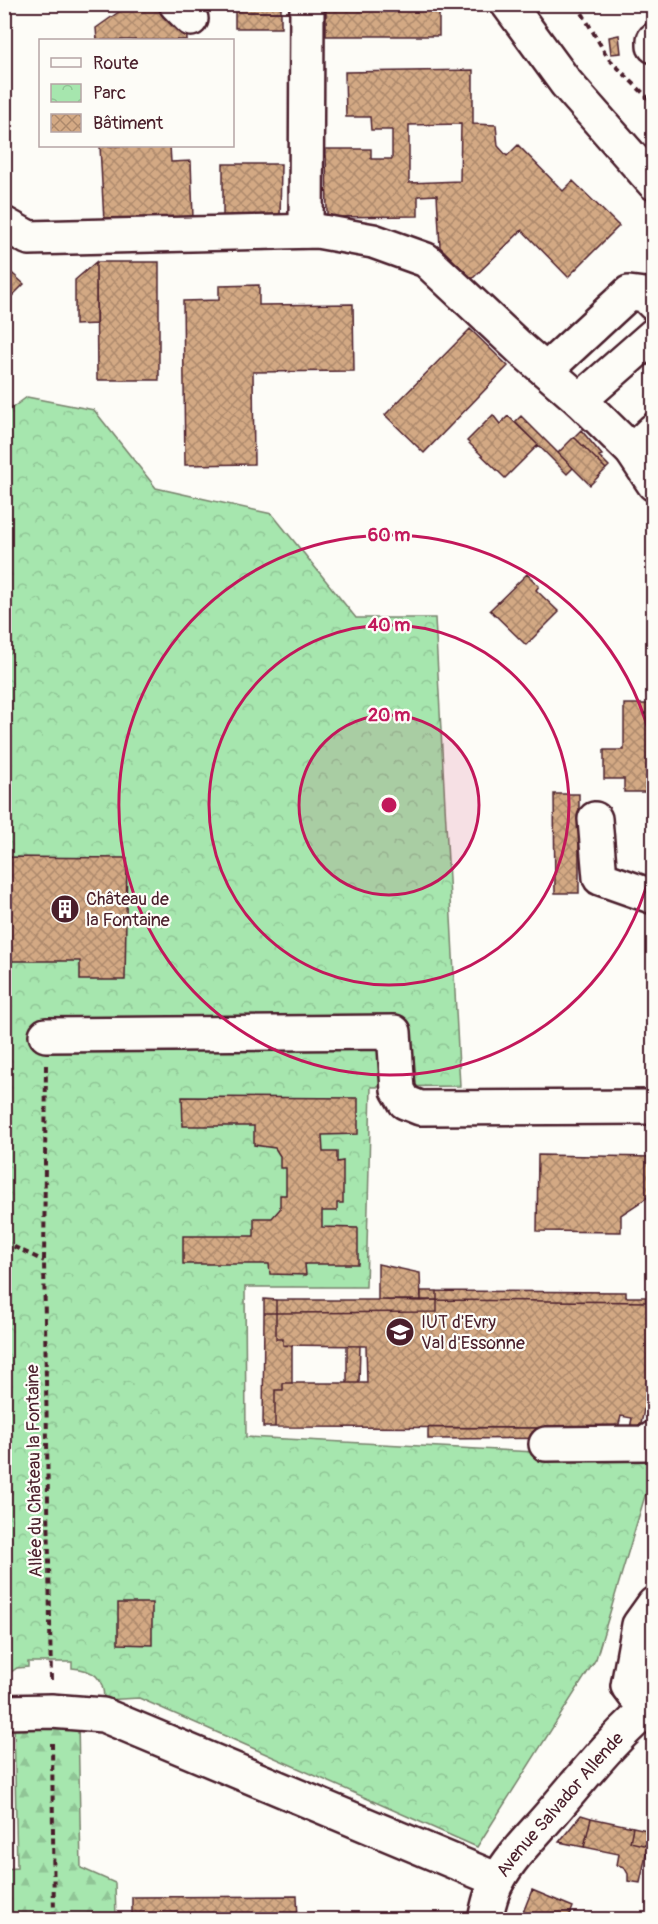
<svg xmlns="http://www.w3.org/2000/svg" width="658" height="1924" font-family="Pangolin,sans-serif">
<defs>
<pattern id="forest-firs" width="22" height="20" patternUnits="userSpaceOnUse" patternTransform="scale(1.5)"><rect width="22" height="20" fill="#a6e6ae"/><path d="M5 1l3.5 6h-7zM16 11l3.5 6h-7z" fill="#90c596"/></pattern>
<pattern id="park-crowns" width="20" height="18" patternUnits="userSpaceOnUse" patternTransform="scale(1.5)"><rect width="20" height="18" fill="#a6e6ae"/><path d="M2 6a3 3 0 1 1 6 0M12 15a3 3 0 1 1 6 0" fill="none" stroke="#90c596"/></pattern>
<pattern id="building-cross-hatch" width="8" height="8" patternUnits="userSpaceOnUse" patternTransform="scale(1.5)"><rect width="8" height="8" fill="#d3a984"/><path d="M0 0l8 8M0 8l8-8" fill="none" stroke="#ad896c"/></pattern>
</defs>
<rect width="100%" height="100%" fill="#fdfcf7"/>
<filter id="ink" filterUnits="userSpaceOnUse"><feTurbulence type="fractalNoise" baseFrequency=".0167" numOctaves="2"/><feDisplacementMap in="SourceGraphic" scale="12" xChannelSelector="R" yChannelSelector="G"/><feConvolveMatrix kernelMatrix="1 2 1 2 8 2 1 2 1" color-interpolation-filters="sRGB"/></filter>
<g filter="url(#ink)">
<path fill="url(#forest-firs)" stroke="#78826c" stroke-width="1.5" d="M14,1723H78L81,1868L115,1883L116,1919H5L4,1869L17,1868Z"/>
<path fill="url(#park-crowns)" stroke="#78826c" stroke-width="1.5" d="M27,397L94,410L156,488L272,514L356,618H435L460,1086L371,1087L366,1287H245L246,1437L653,1458L654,1466L596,1659L477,1847L139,1698L104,1700C104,1677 94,1670 72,1668V1662H28V1667L17,1668L5,1676L4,414Z"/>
<path fill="url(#building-cross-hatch)" stroke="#4a1f2b" stroke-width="1.5" fill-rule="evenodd" d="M130,4H161L186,23L187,40H97L96,28Z
M281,4V28H235V5H211Z
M326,4H439V36H326Z
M619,35L621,53L611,54L609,37Z
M473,70V124L496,125L498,146L507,156L518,145L563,191L573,181L619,226L568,277L522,230L472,279L440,247L437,195L418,196V216L327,217L326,149H371V159H392V130H371L370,117H346L345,72ZM461,124L460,181L409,183V125Z
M100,146H170L171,162L191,161L193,218L104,222Z
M223,164H281L280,221H223Z
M96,262V324L75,325V280Z
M96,262H159V380H97Z
M4,266L24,284L4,304Z
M259,285V305L353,304L354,371L253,372L254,464L185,465L183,301L219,300V286Z
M470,329L508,366L424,453L385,415Z
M493,415L500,424L508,416L538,445L505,478L467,441Z
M521,416L573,468L567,474L515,422Z
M581,430L602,455L599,456L609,466L606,469L574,437Z
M574,437L606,469L590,485L558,453Z
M527,574L539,586L536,590L559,612L526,645L490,610Z
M624,704H654V792H624V779H604V750H624Z
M554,794H579V893H555Z
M4,857L127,858L125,980H80V961H4Z
M182,1097L358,1098V1134L322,1135L323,1152H337V1162L343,1161V1203H337V1211H322V1227L358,1228V1264H305L306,1275L270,1274L269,1264H183V1236H254V1218H272L280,1209V1195H286V1168H280V1156L275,1148L254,1145V1126H183Z
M538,1155L654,1157V1193L621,1215V1232L537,1231Z
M378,1264L420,1273L421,1301L378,1300Z
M421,1291H437V1300L421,1301Z
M437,1291L626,1292V1297H646V1302L437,1300Z
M264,1299L276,1300V1313H264Z
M276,1300H437V1312L276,1313Z
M437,1300L654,1302V1361L640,1429L630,1428L632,1418L621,1416L618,1428L275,1427V1390H283V1383H367L366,1346L283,1345V1339H276V1313L437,1312Z
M264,1313H276V1339H283V1345L292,1346V1383H283V1390H275V1427H263Z
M347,1346H360L359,1383H347Z
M428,1428H618V1438L428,1439Z
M118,1603H152V1645L118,1644Z
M581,1815L591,1818L584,1847L559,1842Z
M591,1818L633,1827L630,1842L648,1846L640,1883L628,1881V1874L624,1867L617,1865L619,1854L584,1847Z
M633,1827L652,1831L648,1846L630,1842Z
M532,1890L573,1907L568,1920H520Z
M297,1896L298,1920H132V1897Z"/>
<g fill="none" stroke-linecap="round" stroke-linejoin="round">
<g stroke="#4a1f2b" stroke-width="38">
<g id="minor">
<path d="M176,4L191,19"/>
<path d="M508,4L566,83L654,183"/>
<path d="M654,40V46"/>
<path d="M4,224L29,238L317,231L373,241L426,260L521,349L580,400L632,451L654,484"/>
<path d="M306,231L307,4"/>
<path d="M546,370L629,293L645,295L654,304"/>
<path d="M580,400L654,335"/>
<path d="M632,451L654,430"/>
<path d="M595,819L600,878L654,897"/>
<path d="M46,1035L394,1032L398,1090L405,1102L420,1108L654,1107"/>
<path d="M546,1444L646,1443L654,1438"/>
<path d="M646,1710L628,1686L639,1625L654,1604"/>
<path d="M4,1712L51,1711L103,1715L498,1880"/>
<path id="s1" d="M485,1920C488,1906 491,1892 498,1880C511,1856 532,1836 550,1815C583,1777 614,1736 654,1704"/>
</g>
</g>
<path stroke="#4a1f2b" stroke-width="4" stroke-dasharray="6 4.5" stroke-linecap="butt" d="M577,4L608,58L654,104
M46,1065L44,1261L51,1682
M4,1242L44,1261
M52,1743L54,1920"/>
<use href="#minor" stroke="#fdfcf7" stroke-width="33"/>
</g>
</g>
<circle cx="389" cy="805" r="90" fill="#c2185b" fill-opacity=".12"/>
<g fill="none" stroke="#c2185b" stroke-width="3">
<circle cx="389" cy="805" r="90"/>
<circle cx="389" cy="805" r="180"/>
<path d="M653 861A270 270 0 1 1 653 749"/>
</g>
<defs>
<g id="building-disc" transform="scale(1.5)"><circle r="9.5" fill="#4a1f2b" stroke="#fdfcf7"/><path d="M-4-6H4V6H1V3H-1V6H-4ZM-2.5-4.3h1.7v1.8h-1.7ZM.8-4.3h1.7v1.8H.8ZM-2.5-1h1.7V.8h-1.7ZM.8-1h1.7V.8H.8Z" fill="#fff"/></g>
<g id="university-disc" transform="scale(1.5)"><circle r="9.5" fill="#4a1f2b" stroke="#fdfcf7"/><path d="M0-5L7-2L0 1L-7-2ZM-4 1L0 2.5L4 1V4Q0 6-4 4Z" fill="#fff"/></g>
</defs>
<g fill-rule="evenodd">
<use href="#building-disc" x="65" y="909"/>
<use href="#university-disc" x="400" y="1332"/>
</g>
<g text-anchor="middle" stroke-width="4.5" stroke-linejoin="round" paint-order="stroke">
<g font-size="18" fill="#4a1f2b" stroke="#fdfcf7" text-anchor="start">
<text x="86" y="905">Château de<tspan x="86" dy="21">la Fontaine</tspan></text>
<text x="421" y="1328">IUT d'Evry<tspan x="421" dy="21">Val d'Essonne</tspan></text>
</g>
<g font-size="18" fill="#4a1f2b" stroke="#fdfcf7">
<text transform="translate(34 1471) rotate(-91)" y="6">Allée du Château la Fontaine</text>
<text dy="6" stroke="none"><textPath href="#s1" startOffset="140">Avenue Salvador Allende</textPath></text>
</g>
</g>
<circle cx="389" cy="805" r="9" fill="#c2185b" stroke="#fdfcf7" stroke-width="3"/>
<g font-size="18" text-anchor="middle" font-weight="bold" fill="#c2185b" stroke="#fdfcf7" stroke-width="4.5" stroke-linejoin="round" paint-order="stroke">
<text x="389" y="541">60 m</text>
<text x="389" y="631">40 m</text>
<text x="389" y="721">20 m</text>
</g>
<rect width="658" height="1924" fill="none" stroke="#fdfcf7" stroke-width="24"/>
<rect x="12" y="12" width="634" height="1900" fill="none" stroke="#4a1f2b" stroke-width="2" filter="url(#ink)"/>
<rect x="39" y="39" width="195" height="108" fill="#fdfcf7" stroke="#b5a4a5" stroke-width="1.5"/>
<rect x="51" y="58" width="30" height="9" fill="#fdfcf7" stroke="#b5a4a5" stroke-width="1.5"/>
<text x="93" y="69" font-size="18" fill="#4a1f2b">Route</text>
<rect x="51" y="84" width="30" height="18" fill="url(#park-crowns)" stroke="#b5a4a5" stroke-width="1.5"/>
<text x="93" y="99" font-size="18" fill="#4a1f2b">Parc</text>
<rect x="51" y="114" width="30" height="18" fill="url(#building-cross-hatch)" stroke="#b5a4a5" stroke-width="1.5"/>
<text x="93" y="129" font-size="18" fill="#4a1f2b">Bâtiment</text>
</svg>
